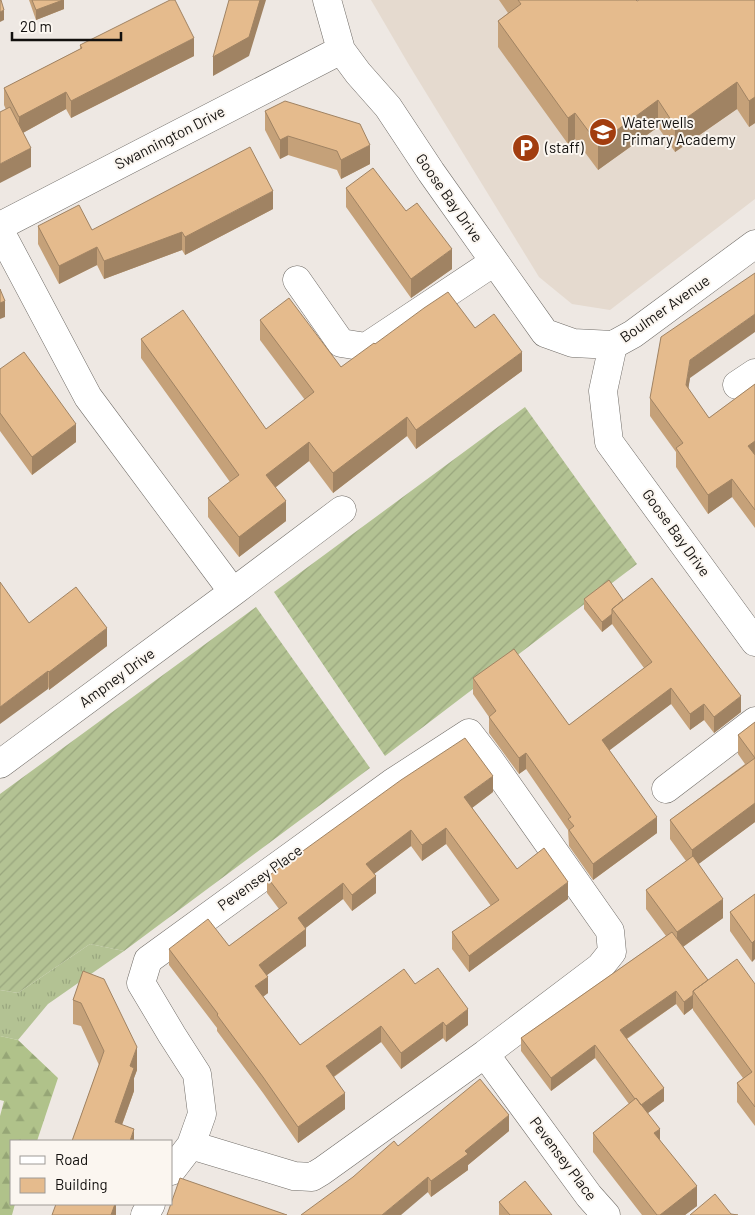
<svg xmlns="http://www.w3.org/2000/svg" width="755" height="1215" font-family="Barlow,sans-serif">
<defs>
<pattern id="grass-tufts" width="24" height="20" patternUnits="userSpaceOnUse" patternTransform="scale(1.25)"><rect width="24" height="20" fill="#b3c293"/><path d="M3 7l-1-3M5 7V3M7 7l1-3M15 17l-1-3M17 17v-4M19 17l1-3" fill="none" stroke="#99a67e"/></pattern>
<pattern id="forest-firs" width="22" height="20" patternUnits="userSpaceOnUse" patternTransform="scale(1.25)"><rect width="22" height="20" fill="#b0c28a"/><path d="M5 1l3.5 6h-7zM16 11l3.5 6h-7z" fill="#96a676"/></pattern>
<pattern id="garden-furrows" width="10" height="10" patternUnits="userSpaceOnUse" patternTransform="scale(1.25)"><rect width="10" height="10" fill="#b3c293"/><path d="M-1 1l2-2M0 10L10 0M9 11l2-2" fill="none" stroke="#99a67e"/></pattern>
</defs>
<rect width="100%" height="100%" fill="#eee8e3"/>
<path fill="#e5dacf" d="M371,0H755V199L610,310L572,304L539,277L409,65Z"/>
<path fill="url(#grass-tufts)" d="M90,944L124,951L48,1004L18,1040L0,1036V990L18,993Z"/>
<path fill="url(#forest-firs)" d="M0,1036L18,1040L58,1078L37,1141H11V1204H15L12,1215H0V1116L4,1101L0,1100Z"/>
<path fill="url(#garden-furrows)" d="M525,407L637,564L385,756L274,592Z
M256,607L370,768L124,951L90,944L18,993L0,990V794Z"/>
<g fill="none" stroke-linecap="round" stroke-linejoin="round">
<g stroke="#706c67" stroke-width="29">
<path id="minor" d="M327,0L341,50L358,73L388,107L431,172L545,333L573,343L613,345
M0,226L341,50
M0,231L88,397L233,592
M755,244L633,334L613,345L603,391L609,442L755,642
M297,280L341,343L366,347L494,262
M737,385L755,373
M0,764L233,592L342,510
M666,789L755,721
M485,1054L589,1196L606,1215
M171,1171L191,1145L202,1114L197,1074L172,1035L141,983L148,960L392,783L469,733L489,759L610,931L612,952L600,967L485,1054L322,1171L312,1177L294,1176L191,1145
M145,1215L151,1204"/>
</g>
<use href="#minor" stroke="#fff" stroke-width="28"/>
</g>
<path fill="#c5a179" d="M29,0H64V9L36,20Z
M499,0H636L637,1L755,0V123L749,127L737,109L675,152L658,127L598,170L575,139L568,144L498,47V21L508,13Z
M80,45L194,56L71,118L66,109L23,133L31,167L4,105V88L80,49Z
M265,111L370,164L341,179L337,170L288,155L280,159L265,130Z
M346,188L406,211L452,269L411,298L346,207Z
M273,209L185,255L182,250L104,279L97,265L59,284L38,244V226L92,230Z
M260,320L341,367L375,344L475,328L522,371L416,449L407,436L333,493L309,461L275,487L286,521L239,557L208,517V498L230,482L141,358V339L266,429L305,400L260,340Z
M0,369L76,442L32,475L0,431Z
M690,378L688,389L709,418L755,384V528L732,497L708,514L676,467V452L650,416V398Z
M584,599L623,600L741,712L714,733L704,720L690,730L671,704L609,750L657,833L593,880L569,846L568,830L526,769L519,774L489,733V717L473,694V678L569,725L644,668L612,624L602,632L584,609Z
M29,623L107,646L49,690Z
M755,722V822L698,864L723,918L683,947L708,980L755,984V1126L737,1102V1083L743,1078L693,1010V1008L684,1015L676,1004L627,1039L664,1101L648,1113L660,1140L697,1206L685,1215H642L593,1152V1133L629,1104L595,1058L551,1091L521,1051V1038L666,936L646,909V890L686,861L670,839V820L745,764L738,754V735Z
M493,792L472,808L517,869L568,899L469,972L452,949V932L491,906L446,844L422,861L411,846L374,874L376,893L352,911L343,899L305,928L306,946L267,975L268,993L263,997L300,1045L415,984L468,1025L446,1042L443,1038L401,1069L381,1042L334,1077L345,1109L298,1143L263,1093L217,1031V1028L169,965V949L229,946L279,909L267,893V877Z
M755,894L752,962L730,931V912Z
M83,971L137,1070L134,1078V1091L122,1125L134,1141H72L99,1065L81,1026L73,1024V1000Z
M509,1131L468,1165V1170L431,1197L398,1146Z
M499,1202L552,1215H499Z"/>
<path fill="#a08363" d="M63,0H64V9L36,20V10Z
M260,0H266L249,56L213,76V57Z
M4,10V20L0,22V12Z
M194,38V56L71,118V101Z
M737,82V109L675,152V126Z
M66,92V109L19,135V117Z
M755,97V123L749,127V101Z
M658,100V127L598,170V144Z
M575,113V139L568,144V118Z
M288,136V155L280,159V140Z
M370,145V164L341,179V160Z
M31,148V167L0,183V164Z
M273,191V209L185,255V237Z
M182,232V250L104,279V261Z
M97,247V265L59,284V266Z
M452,249V269L411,298V279Z
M5,301V317L0,319V303Z
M755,314V332L690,378L686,404V385L690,360Z
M522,352V371L416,449V430Z
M407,417V436L333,493V473Z
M76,424V442L32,475V457Z
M755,441V460L748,446Z
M309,442V461L266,495V475Z
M732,479V497L708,514V495Z
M286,501V521L239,557V537Z
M612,614V624L602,632V622Z
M107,628V646L49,690V672Z
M48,671V689L0,724V707Z
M671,688V704L602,756V740Z
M741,696V712L714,733V717Z
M704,704V720L690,730V714Z
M526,753V769L519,774V758Z
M493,776V792L464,814V797Z
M755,803V822L692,869V850Z
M657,817V833L593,880V864Z
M446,828V844L422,861V845Z
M411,830V846L366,880V864Z
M376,876V893L352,911V895Z
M568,882V899L469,972V956Z
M343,883V899L298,934V918Z
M723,899V918L677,951V932Z
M306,929V946L259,981V965Z
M755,940V959L752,962V943Z
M268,977V993L255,1002V986Z
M676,991V1004L620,1043V1030Z
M693,995V1008L684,1015V1002Z
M468,1009V1025L446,1042V1026Z
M443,1022V1038L401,1069V1053Z
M381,1026V1042L326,1082V1066Z
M595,1045V1058L551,1091V1078Z
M137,1047V1070L134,1078V1091L116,1141L115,1122L130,1066Z
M664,1088V1101L640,1119V1106Z
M345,1093V1109L298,1143V1127Z
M509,1115V1131L468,1165V1170L431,1197V1181L465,1151Z
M134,1129V1141H130Z
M660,1129V1148L654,1133Z
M428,1177V1192L401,1215H382Z
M697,1186V1206L685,1215H660Z
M110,1204H116V1215H110Z"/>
<path fill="#e5bb8d" stroke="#a08363" d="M0,0H1L4,10L0,12Z
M32,0H63L36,10Z
M170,0H175L194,38L71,101L66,92L19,117L4,88L82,48L80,45Z
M229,0H260L249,37L213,57Z
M518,0H636L637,1L639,0H755V97L749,101L737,82L675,126L658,100L598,144L575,113L568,118L498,21L521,4Z
M285,101L360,124L370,145L341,160L337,151L288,136L280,140L265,111Z
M10,107L31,148L0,164V112Z
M250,147L273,191L185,237L182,232L104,261L97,247L59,266L38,226L79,205L92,230Z
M373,168L406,211L417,203L452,249L411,279L346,188Z
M755,273V314L690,360L686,385L709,418L755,384V441L748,446L755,455V510L732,479L708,495L676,448L683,443L650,398L661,337Z
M0,289L5,301L0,303Z
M448,292L475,328L494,314L522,352L416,430L407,417L333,473L309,442L266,475L286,501L239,537L208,498L239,475L141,339L183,310L266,429L314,392L260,320L289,298L341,367L374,343L375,344L424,308Z
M24,352L76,424L32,457L0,413V369Z
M652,578L741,696L714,717L704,704L690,714L671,688L602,740L657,817L593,864L569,830L574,826L568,819L571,817L526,753L519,758L489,717L496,711L473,678L514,649L569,725L652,662L612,609Z
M609,580L623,600L612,609V614L602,622L584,599Z
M0,582L29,623L76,587L107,628L49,672L48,671L0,707Z
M755,722V803L692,850L670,820L755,758L738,735Z
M465,738L493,776L464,797L517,869L544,848L568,882L469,956L452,932L499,900L446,828L422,845L411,830L366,864L376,876L352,895L343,883L298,918L306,929L259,965L268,977L255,986L300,1045L404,969L415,984L438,968L468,1009L446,1026L443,1022L401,1053L381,1026L326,1066L345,1093L298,1127L263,1077L217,1015L218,1014L169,949L208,919L229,946L287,903L267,877L401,780Z
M693,856L723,899L677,932L646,890Z
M755,894V940L752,943L730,912Z
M672,932L708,980L693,991V995L684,1002L676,991L620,1030L664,1088L641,1105L636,1098L635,1099L595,1045L551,1078L521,1038Z
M737,959L755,984V1107L737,1083L752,1072L693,991Z
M83,971L104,979L137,1047L130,1066L134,1068L115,1122L134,1129L130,1141H72L104,1051L81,1003L73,1000Z
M480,1079L509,1115L465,1151L468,1154L431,1181L428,1177L382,1215H301L353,1177L394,1141L398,1146Z
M636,1098L660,1129L654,1133L697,1186L660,1215H657L593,1133Z
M180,1178L287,1215H167Z
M525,1181L552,1215H510L499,1202Z
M715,1194L731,1214L738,1215H690Z
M56,1204H115L111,1215H52Z"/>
<defs>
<g id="school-disc" transform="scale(1.4375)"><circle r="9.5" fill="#a23d0f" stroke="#fbf6f0"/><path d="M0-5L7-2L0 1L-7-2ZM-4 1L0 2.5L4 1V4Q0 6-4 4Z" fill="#fff"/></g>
<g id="parking-disc" transform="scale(1.4375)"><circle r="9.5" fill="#a23d0f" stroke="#fbf6f0"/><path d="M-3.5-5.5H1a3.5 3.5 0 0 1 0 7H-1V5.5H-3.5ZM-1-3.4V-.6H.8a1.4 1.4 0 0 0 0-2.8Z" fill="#fff"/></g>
</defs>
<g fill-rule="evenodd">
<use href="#school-disc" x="603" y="132"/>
<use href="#parking-disc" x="526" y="148"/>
</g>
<g text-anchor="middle" stroke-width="4" stroke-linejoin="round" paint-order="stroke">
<g font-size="15" fill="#12100e" stroke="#fbf6f0" text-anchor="start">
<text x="622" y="128">Waterwells<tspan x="622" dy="17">Primary Academy</tspan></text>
<text x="545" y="153">(staff)</text>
</g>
<g font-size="15" fill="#12100e" stroke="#fbf6f0">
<text transform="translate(170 138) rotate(-27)" y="5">Swannington Drive</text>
<text transform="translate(449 198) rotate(55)" y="5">Goose Bay Drive</text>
<text transform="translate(665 309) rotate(-35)" y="5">Boulmer Avenue</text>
<text transform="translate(676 533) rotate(54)" y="5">Goose Bay Drive</text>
<text transform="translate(117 678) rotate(-36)" y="5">Ampney Drive</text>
<text transform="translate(260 878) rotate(-36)" y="5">Pevensey Place</text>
<text transform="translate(563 1159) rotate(53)" y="5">Pevensey Place</text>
</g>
</g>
<rect x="10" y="1140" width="162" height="65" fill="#fbf6f0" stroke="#9e9a96"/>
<rect x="20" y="1156" width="25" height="8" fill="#ffffff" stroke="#9e9a96"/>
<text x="55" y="1165" font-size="15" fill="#12100e">Road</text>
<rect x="20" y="1178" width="25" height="15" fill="#e5bb8d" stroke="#9e9a96"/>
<text x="55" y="1190" font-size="15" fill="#12100e">Building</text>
<path d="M12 32v8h109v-8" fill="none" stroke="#12100e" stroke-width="2.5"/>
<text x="20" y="32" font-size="15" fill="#12100e" stroke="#fbf6f0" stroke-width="4" paint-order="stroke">20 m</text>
</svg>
